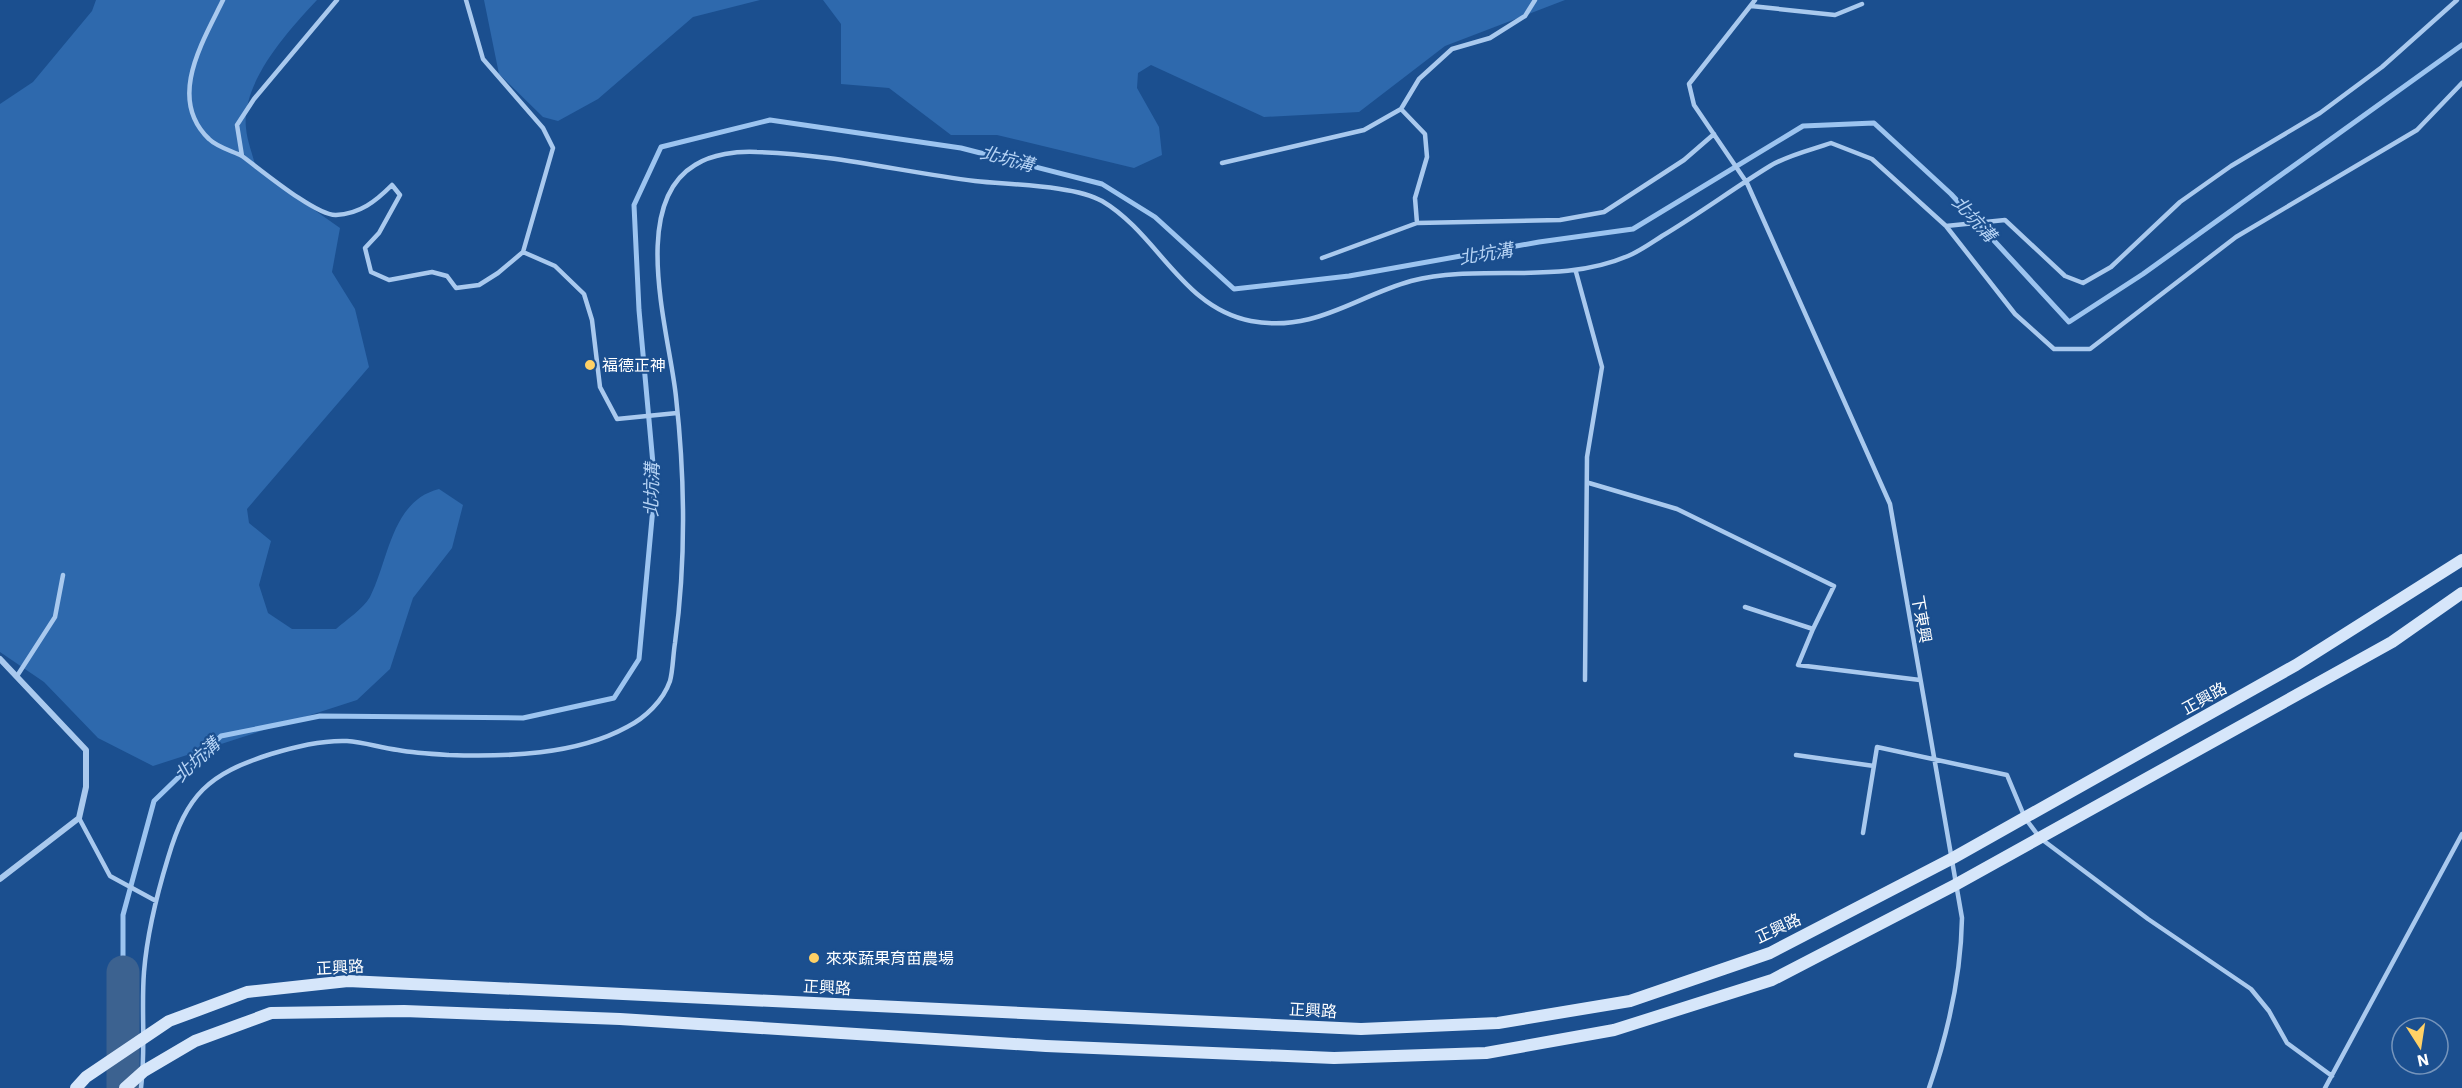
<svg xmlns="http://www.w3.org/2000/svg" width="2462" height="1088" font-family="'IBM Plex Sans','Noto Sans TC',sans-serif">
<rect width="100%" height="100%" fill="#1b4f8f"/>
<path fill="#2e69ad" d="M96,0H317C289,30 241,82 246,128C247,141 253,155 256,169L340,228L332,272L355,309L369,367L247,509L249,523L271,541L259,585L268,613L292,629H336C346,620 363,609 370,597C389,560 391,501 439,489L463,505L452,548L413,598L390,669L357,700L153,766L98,738L44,682L0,652V104L33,82L92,11Z
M484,0H760L693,17L598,99L558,121L543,117L499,74Z
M823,0H1565L1445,46L1359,112L1264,117L1151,65L1138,73L1137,88L1159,127L1162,155L1134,168L997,135H951L889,88L841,84V24Z"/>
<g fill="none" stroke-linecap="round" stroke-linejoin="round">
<path stroke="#9cc4f0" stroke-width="5" d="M123,972V915L154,801L221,736L320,716L523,718L614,698L639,659L655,486L639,310L634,205L661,147L770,120L961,148L1102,184L1155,217L1234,289L1349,276L1539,242L1633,229L1803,126L1874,123L1951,194L2069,322L2143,274L2462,45"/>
<path stroke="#3c6290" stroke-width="33" d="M123,1088V972"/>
<path stroke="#a9c9ee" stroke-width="4.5" d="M223,0C202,43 167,99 209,139C217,147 232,151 242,156
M337,0L254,99L237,125L242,156C260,169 316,216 336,215C360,214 376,201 392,185L400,195L379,233L365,248L371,272L389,280L432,272L447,276L456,288L479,285L498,273L523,252L553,148L543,128L483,59L466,0
M1755,0L1689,84L1694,105L1747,183L1890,504L1962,918C1961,977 1948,1033 1929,1088
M1751,6L1835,15L1862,4
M1401,109L1425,134L1427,157L1415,198L1417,223
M1222,163L1364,130L1401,109L1419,79L1452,49L1490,38L1525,16L1535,0
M1946,226L2005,220L2065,276L2083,283L2111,267L2180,202L2231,166L2320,113L2382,67L2457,0
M523,252L555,266L584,294L592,320L600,387L617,419L677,413
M1322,258L1417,223L1560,220L1604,212L1684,160L1714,134
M1576,272L1602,367L1587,457L1585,680
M1589,483L1677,509L1834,586L1813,629
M1745,607L1813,629L1798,665L1920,680
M17,676L55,617L63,575
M1796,755L1874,766
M79,818L110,876L156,901
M1863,833L1877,747L2007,775L2025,818L2040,838L2148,919L2251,989L2269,1011L2287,1043L2332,1076
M141,1088C146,1049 141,1010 144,972C147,934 157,894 168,858C187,794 208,774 271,754C295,747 321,740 347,741C364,742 381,748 398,750C414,753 432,754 449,755C506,757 576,755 627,727C645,718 663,701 670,681C673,670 673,655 675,643C686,562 685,478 676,397C670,336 628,205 695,165C712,154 737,151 757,152C831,154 903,172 975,181C1010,185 1074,185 1102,201C1158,234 1182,308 1251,321C1314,333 1354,297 1411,281C1483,263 1558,286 1628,256C1640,251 1651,243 1662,236C1699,214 1734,188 1770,166C1788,155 1811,150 1831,143L1872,159L1946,226L2015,314L2054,349H2090L2236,237L2417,130L2462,83
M2325,1088L2462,834"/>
<path stroke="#a9c9ee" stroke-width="6" d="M0,659L86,750V787L79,818L0,879"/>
<path stroke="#d6e6fa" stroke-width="12" d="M76,1088L86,1077L169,1021L247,992L348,981L1361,1029L1498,1023L1630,1001L1770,953L1953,858L2296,665L2462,560
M125,1088L144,1071L195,1041L271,1013L404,1011L620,1019L1046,1046L1334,1058L1486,1053L1614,1030L1772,980L1955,885L2392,642L2462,593"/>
</g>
<g fill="#ffd166" stroke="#1b4f8f" stroke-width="2">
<circle cx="590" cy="365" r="6"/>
<circle cx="814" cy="958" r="6"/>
</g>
<g text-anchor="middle" stroke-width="4.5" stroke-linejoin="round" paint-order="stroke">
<g font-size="16" fill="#fff" stroke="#1b4f8f" text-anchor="start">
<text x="602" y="371">福德正神</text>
<text x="826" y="964">來來蔬果育苗農場</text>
</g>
<g font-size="16" fill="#fff" stroke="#1b4f8f">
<text transform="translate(1922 619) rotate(80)" y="6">下東興</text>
<text transform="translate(2204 698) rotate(-29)" y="6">正興路</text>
<text transform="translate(1778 928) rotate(-25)" y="6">正興路</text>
<text transform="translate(340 967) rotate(-3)" y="6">正興路</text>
<text transform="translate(827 987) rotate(3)" y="6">正興路</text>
<text transform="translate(1313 1010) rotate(3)" y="6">正興路</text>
</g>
<g font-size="18" font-style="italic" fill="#b5d3f5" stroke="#1b4f8f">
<text transform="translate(1007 159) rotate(15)" y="6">北坑溝</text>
<text transform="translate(1974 219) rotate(47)" y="6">北坑溝</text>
<text transform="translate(1486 254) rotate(-9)" y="6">北坑溝</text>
<text transform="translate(652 490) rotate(-89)" y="6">北坑溝</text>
<text transform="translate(197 760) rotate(-43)" y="6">北坑溝</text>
</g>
</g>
<g transform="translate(2420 1046) rotate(168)"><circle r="28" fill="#1b4f8f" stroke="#7695bc" stroke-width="1.5"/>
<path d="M0-4.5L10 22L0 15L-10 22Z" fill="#ffd166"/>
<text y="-9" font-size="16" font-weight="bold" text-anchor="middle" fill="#ffffff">N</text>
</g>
</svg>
